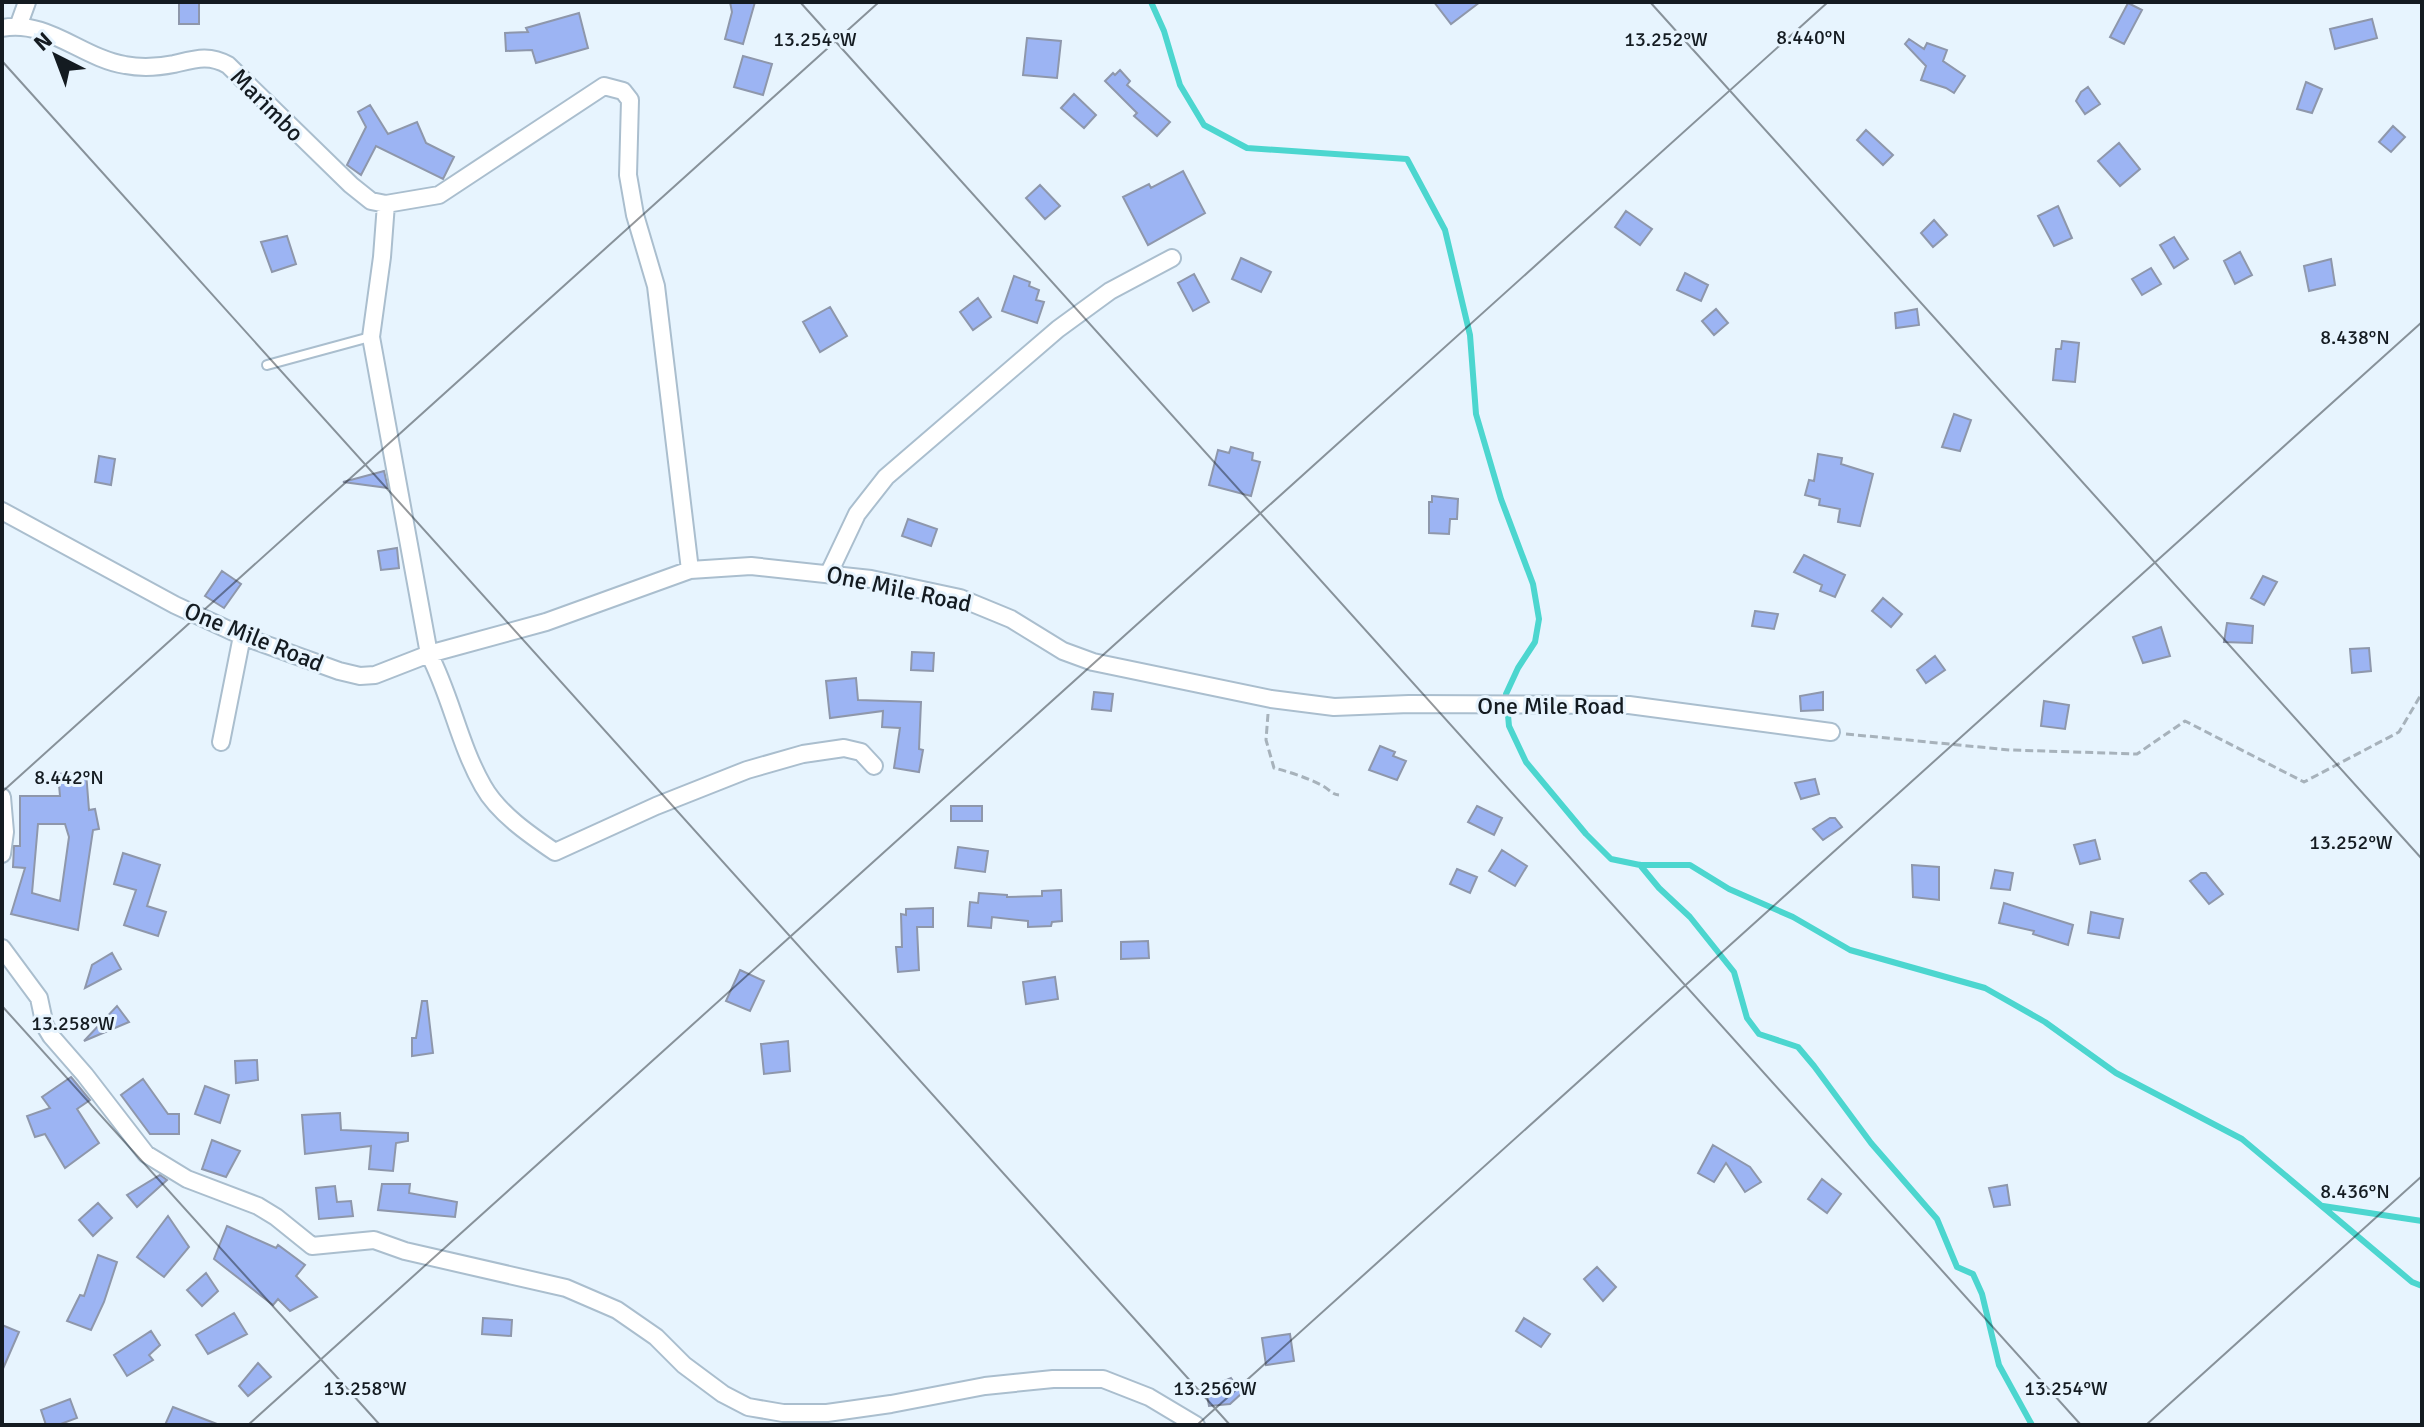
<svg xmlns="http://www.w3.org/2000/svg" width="2424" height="1427" font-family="Signika,sans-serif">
<rect width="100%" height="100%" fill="#e7f4fe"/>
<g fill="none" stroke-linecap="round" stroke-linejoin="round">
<path stroke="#4cd6cf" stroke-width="6" d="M1151,2L1164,31L1180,85L1204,125L1247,148L1407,159L1445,230L1470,335L1476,414L1501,499L1533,584L1539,619L1535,642L1518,668L1506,694L1509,726L1526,762L1586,834L1611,859L1640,865H1690L1729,889L1793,917L1850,950L1985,988L2045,1022L2116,1073L2242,1139L2412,1282L2422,1286
M1640,865L1659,888L1690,917L1734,972L1747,1018L1759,1034L1798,1047L1814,1066L1871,1143L1937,1219L1957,1267L1973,1274L1982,1294L1999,1365L2032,1425
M2323,1206L2422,1221"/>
</g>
<path fill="#9cb4f3" stroke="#8e97ab" stroke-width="2" fill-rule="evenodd" d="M179,2H199V24H179Z
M730,2H755L743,44L725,39L732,12Z
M1434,2H1480L1451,24Z
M2128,3L2142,10L2124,44L2110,37Z
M579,13L588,48L536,63L532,50L506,51L505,33L528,32L526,28Z
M2372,19L2377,38L2335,49L2330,29Z
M1027,38L1061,41L1057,78L1023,75Z
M1909,39L1924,49L1927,43L1947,50L1943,61L1965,76L1954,93L1946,88L1921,80L1926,66L1905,44Z
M743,56L772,64L763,95L734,87Z
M1120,70L1130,81L1127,85L1170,122L1157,136L1134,116L1137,113L1105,81L1113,73L1115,75Z
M2306,82L2322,89L2312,113L2297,109Z
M2088,87L2100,104L2085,114L2076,101L2081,92Z
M1074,94L1096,115L1084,128L1061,108Z
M370,105L388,134L417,122L426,143L454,157L443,179L376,146L361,175L347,165L366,127L358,112Z
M2393,126L2405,137L2391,152L2379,142Z
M1866,130L1893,155L1883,165L1857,140Z
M2119,143L2140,169L2120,186L2098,161Z
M1183,171L1205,213L1148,245L1123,197L1149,184L1151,188Z
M1040,185L1060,206L1045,219L1026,198Z
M2058,206L2072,238L2054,246L2038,216Z
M1626,211L1652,229L1640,245L1615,227Z
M1934,220L1947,235L1933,247L1921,233Z
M287,236L296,264L272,272L261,242Z
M2174,237L2188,259L2174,268L2160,245Z
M2240,252L2252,275L2235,284L2224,261Z
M1241,258L1271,272L1261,292L1232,279Z
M2331,259L2335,285L2309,291L2304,266Z
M2151,268L2161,284L2142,295L2132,279Z
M1685,273L1708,285L1701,301L1677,290Z
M1194,274L1209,302L1193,311L1178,283Z
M1014,276L1030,282L1029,286L1039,290L1036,300L1044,302L1037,323L1002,311Z
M978,298L991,317L973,330L960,312Z
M830,307L847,336L820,352L803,322Z
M1716,309L1728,323L1714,335L1702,321Z
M1917,309L1919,325L1896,328L1895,313Z
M2062,341L2079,343L2075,382L2053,380L2056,349H2061Z
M1954,414L1971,420L1960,451L1942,447Z
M1231,447L1253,453L1252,460L1260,462L1251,496L1209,485L1218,450L1229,453Z
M1818,454L1842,458L1841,464L1873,474L1860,526L1838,522L1840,509L1819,505L1820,499L1805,495L1809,480L1814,481Z
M99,456L115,459L111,485L95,482Z
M384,471L388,488L343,482Z
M1432,496L1458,499L1457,519H1450L1449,534L1429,533V502H1432Z
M908,519L937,529L931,546L902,536Z
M397,548L399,568L381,570L378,551Z
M1804,555L1845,575L1835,597L1820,591L1822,585L1794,572Z
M222,571L241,584L224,608L205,596Z
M2263,576L2277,582L2264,605L2251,598Z
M1883,598L1902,614L1891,627L1872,611Z
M1755,611L1778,614L1774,629L1752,626Z
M2227,623L2253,626L2252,643L2224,642Z
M2161,627L2170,656L2143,663L2133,637Z
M2369,648L2371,671L2352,673L2350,649Z
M912,652L934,653L933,671L911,670Z
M1935,656L1945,670L1926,683L1917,670Z
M856,678L858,700L921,702L919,749L923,750L919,772L894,768L900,728L882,727L883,711L830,718L826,681Z
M1094,692L1113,694L1111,711L1092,709Z
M1823,692V710L1801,711L1800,696Z
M2044,701L2069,705L2065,729L2041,726Z
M1380,746L1395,752L1393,756L1406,761L1397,780L1369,770Z
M86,772L89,810L95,809L99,829L93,830L78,930L11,914L25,868L13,867L14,846H20V796H60L58,774ZM38,824H65L69,837L60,901L32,893Z
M1815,779L1819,794L1801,799L1795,783Z
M951,806H982V821H951Z
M1477,806L1502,818L1494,835L1468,822Z
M1830,818H1835L1842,827L1823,840L1813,829Z
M2095,840L2100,859L2080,864L2074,845Z
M958,847L988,851L985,872L955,868Z
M1502,850L1527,866L1515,886L1489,871Z
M123,853L160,865L147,906L166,912L158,936L124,925L136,890L114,884Z
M1912,865L1939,867V900L1913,897Z
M1457,869L1477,877L1470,893L1450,884Z
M1995,870L2013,873L2010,890L1991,888Z
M2201,873H2206L2223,894L2209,904L2190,881Z
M1061,890L1062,921L1052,922L1051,926L1028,927V921L992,917L991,928L968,926L970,902L978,903L979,893L1007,895V897L1042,896V891Z
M2004,903L2073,925L2068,945L2033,934L2034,931L1999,923Z
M933,908V927H917L919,970L898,972L896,947H902L901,914L906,915V909Z
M2091,912L2123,919L2119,938L2088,933Z
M1148,941L1149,958L1121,959V942Z
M112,953L121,969L85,988L92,965Z
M740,970L764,981L750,1011L726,1001Z
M1055,977L1058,999L1026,1004L1023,982Z
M422,1001H427L433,1053L412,1056V1038H416Z
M117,1006L129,1022L84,1041Z
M788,1041L790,1071L764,1074L761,1044Z
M257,1060L258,1080L236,1083L235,1061Z
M71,1077L90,1100L77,1109L99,1143L65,1168L45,1134L35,1137L27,1116L50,1108L42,1097Z
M143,1079L168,1114H179V1134H150L121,1095Z
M205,1086L229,1095L220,1123L195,1114Z
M340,1113L341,1130L408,1133V1141L396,1143L393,1171L369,1169L371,1146L305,1154L302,1115Z
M212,1140L240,1151L226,1177L202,1169Z
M1713,1145L1750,1167L1761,1182L1745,1192L1726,1163L1714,1182L1698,1173Z
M160,1175L167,1180L137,1207L127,1195Z
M1822,1179L1841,1194L1827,1213L1808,1199Z
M382,1184H410L409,1193L457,1202L455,1217L378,1210Z
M2007,1185L2010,1205L1994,1207L1989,1188Z
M335,1186L337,1202L351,1201L353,1216L319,1219L316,1188Z
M98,1203L112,1218L93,1236L79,1220Z
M168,1216L189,1247L164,1277L137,1257Z
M227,1226L276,1248L278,1245L305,1265L296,1276L317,1297L290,1311L278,1299L273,1305L214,1259Z
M98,1255L117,1262L104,1302L91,1330L67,1321L80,1295L84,1296Z
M1597,1267L1616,1287L1603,1301L1584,1279Z
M206,1273L218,1291L202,1306L187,1290Z
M234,1313L247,1334L208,1354L196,1335Z
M483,1318L512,1320L511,1336L482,1334Z
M1524,1318L1550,1334L1541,1347L1516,1331Z
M2,1325L19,1332L2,1371Z
M151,1331L160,1345L149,1355L153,1360L127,1376L114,1355Z
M1290,1334L1294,1361L1266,1365L1262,1338Z
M258,1363L271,1377L248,1396L239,1386Z
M1231,1378L1242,1393L1230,1404L1209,1406L1206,1389Z
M70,1399L77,1418L58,1425H46L41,1410Z
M173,1407L217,1424V1425H165Z"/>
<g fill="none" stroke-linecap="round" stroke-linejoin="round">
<g stroke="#aabece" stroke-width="12">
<path id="service" d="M267,365L370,337"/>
</g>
<g stroke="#aabece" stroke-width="20">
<path id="minor" d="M19,24L27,2
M2,28C47,19 82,58 125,65C140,68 159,67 174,64C195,59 209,54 228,65L351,185L371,201L386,204L439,195L604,86L623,91L630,100L628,175L635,215L656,286L690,570
M386,204L382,257L371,337L429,654C451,696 459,744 483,786C498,813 530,835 555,852L656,806L747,770L803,754L844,748L861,752L874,766
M2,511L175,605L242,636L339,671L360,676L375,675L429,654L546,622L690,570L751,566L871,579L960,598L1011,619L1063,651L1093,662L1271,699L1334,707L1409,704L1629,705L1831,732
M829,573L857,514L886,477L1058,329L1110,291L1172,258
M221,742L242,636
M2,797L5,832L2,854
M2,948L39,998L45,1026L51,1036L85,1075L146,1154L187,1179L258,1206L276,1217L312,1246L374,1240L405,1251L566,1288L617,1310L656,1337L684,1365L723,1394L748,1407L783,1413H827L891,1404L985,1386L1053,1379H1103L1149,1397L1196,1425"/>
</g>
<path stroke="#a7b2bb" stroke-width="3" stroke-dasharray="8 4" stroke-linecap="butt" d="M1268,714L1266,740L1274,768C1290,772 1308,778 1323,786C1330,790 1331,794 1339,795
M1846,734L2010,750L2137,754L2185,721L2304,782L2399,732L2422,693"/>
<use href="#service" stroke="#fff" stroke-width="8"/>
<use href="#minor" stroke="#fff" stroke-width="16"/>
</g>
<path fill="none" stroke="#141b21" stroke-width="2" stroke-opacity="0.45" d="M800,2L2081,1425M1650,2L2422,859M2,61L1230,1425M2,792L879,2M2,1006L380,1425M248,1425L1828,2M1197,1425L2422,322M2146,1425L2422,1176"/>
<g text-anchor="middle" stroke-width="6" stroke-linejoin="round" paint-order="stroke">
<g font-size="24" fill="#141b21" stroke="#e7f4fe">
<text transform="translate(267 105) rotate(45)" y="8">Marimbo</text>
<text transform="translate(899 589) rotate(12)" y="8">One Mile Road</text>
<text transform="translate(254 637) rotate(22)" y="8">One Mile Road</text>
<text x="1551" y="714">One Mile Road</text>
</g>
</g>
<g font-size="20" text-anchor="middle" fill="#141b21" stroke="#e7f4fe" stroke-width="6" stroke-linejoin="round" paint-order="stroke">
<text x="1811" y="44">8.440°N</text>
<text x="815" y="46">13.254°W</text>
<text x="1666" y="46">13.252°W</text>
<text x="2355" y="344">8.438°N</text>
<text x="69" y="784">8.442°N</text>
<text x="2351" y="849">13.252°W</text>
<text x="73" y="1030">13.258°W</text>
<text x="2355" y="1198">8.436°N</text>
<text x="365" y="1395">13.258°W</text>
<text x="1215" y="1395">13.256°W</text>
<text x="2066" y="1395">13.254°W</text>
</g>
<rect width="2424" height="1427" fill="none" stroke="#141b21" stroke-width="8"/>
<g transform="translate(56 56) rotate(318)" stroke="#e7f4fe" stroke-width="6" paint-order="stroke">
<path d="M0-6L14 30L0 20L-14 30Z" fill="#141b21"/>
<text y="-12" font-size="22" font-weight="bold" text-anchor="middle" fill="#141b21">N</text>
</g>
</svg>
